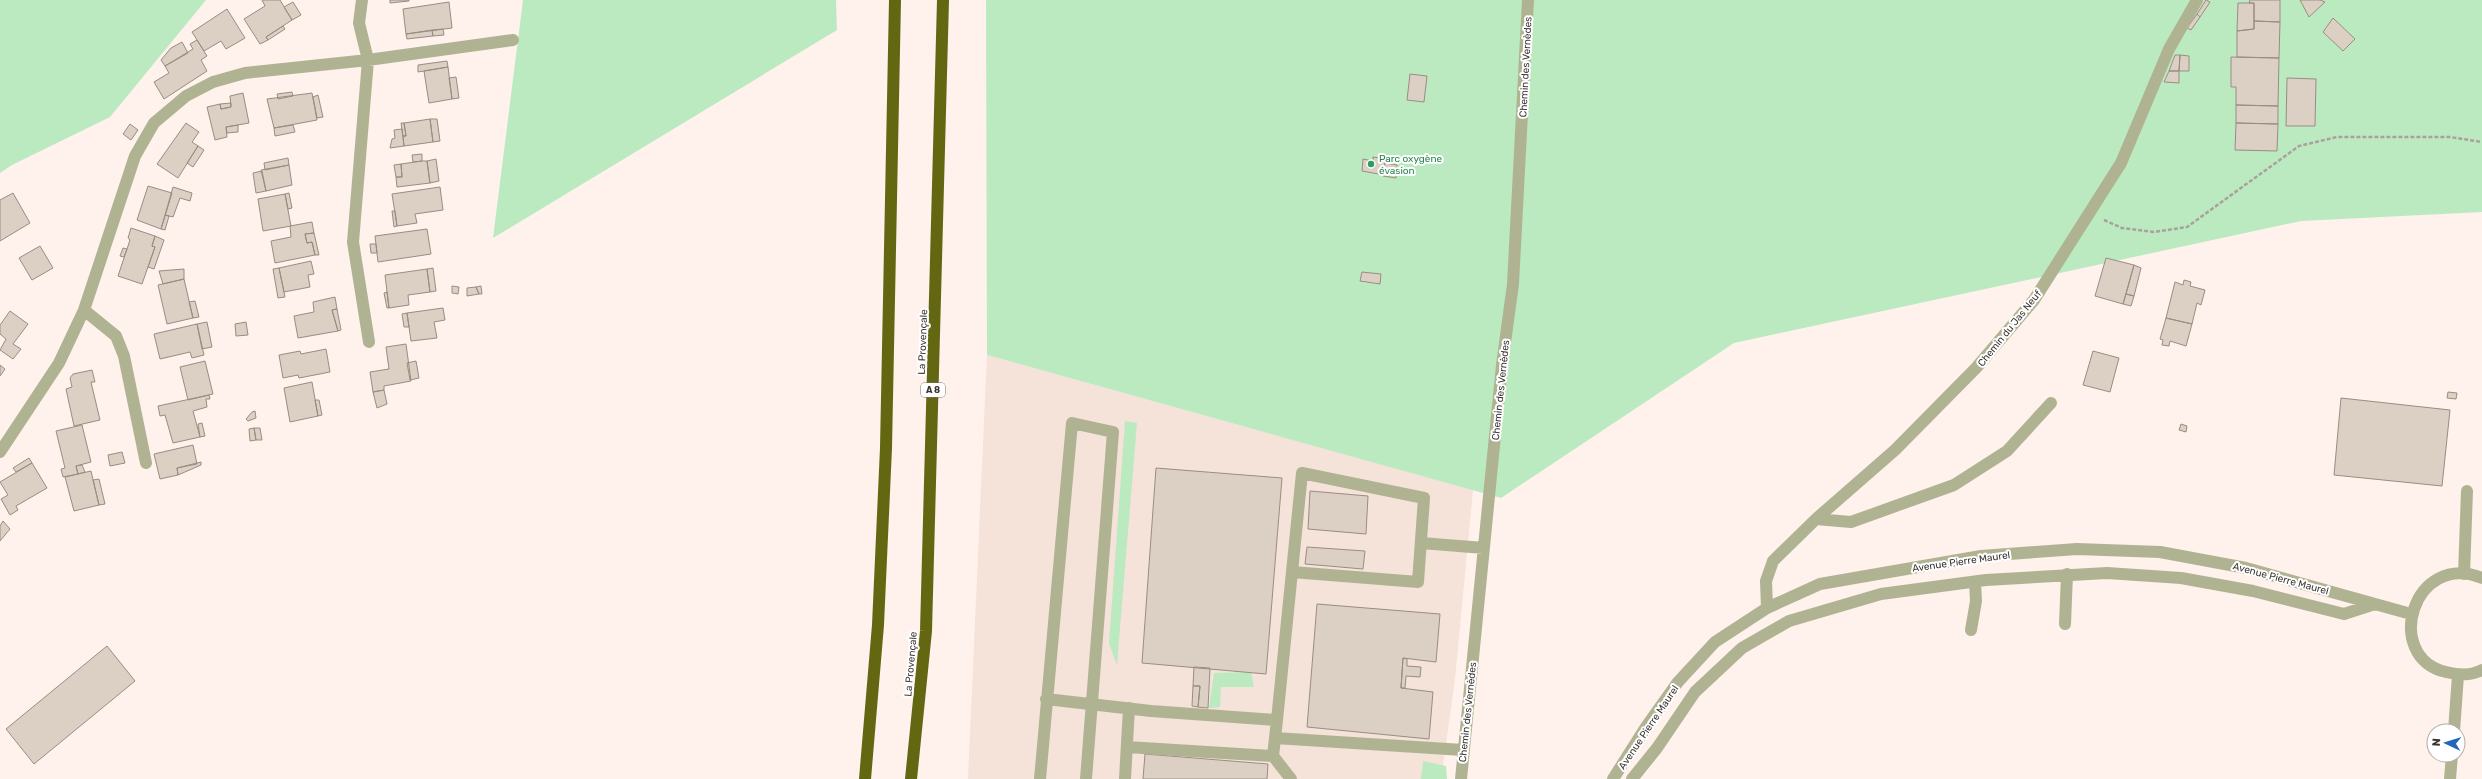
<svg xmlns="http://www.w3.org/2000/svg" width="2482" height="779" font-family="Rubik,sans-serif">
<rect width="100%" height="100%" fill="#fff1eb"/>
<path fill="#f5e2d9" d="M987,355L1473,490L1455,679L1441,779H968Z"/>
<path fill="#bbeac1" d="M0,0H206L110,117L12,165L0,173Z
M523,0H836L837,30L493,238Z
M986,0H2482V212L2301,221L1734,343L1501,498L987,355Z
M1125,421L1137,423L1117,665L1109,643Z
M1251,672L1254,687H1221L1220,707L1209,708L1214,673Z
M1423,761L1446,766L1447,779H1421Z"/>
<path fill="#dcd0c4" stroke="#998d82" d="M262,0H280L292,20L266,37L268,40L260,44L244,19L265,6Z
M390,0H409V1L390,3Z
M2206,0L2210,2L2200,17L2197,14Z
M2250,0H2280V22L2254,21V3H2249Z
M2300,0H2320L2325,2L2309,17Z
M293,2L301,15L292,20L284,7Z
M449,2L452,28L406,34L403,9Z
M2238,3H2254V29L2237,31Z
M227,9L245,38L226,49L221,41L204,51L192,32Z
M2197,14L2200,17L2191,30L2187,28Z
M2333,18L2355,39L2343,51L2323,32Z
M2254,21L2280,22L2279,58L2237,57V31L2254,29Z
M283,26L285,29L268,40L266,37Z
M443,29L444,35L433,36L432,30Z
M432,30L433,36L407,39L406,34Z
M197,40L207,56L201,60L207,71L164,99L154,82L169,73L165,66L193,49L190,44Z
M182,42L188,53L165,66L161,60L171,48Z
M2175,55H2180L2179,71H2169Z
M2180,55L2189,56V71H2179Z
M2231,57L2279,58L2278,106L2236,105V87H2231Z
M447,61L448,67L418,72V65Z
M448,67L452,99L429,103L424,71Z
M2169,71H2179V83L2164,82Z
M1410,74L1427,76L1424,102L1407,100Z
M456,77L459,98L452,99L449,78Z
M2287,78L2316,79L2315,126H2286Z
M292,92L293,96L278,99L277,94Z
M243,93L249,123L226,127L227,137L215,140L207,107L220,104L221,109L231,107L230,96Z
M312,93L317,120L274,128L267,99Z
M318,95L323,117L317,118L313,97Z
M231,103V107L221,109L220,104Z
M2236,105L2278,106V124L2236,123Z
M430,119H437L440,141L433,142Z
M430,119L433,142L404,146L403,136H406L404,123Z
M186,123L199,132L192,142L198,146L178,178L157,164Z
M401,123H404L406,136H403Z
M2236,123L2278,124L2277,151L2235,150Z
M130,124L138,130L131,140L123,134Z
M238,125V132L227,133L226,127Z
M293,125L295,132L275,136L274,128Z
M402,129L404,146L390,148L392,139L395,138L394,130Z
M198,146L204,150L193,167L187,163Z
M422,154V161L413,162L412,155Z
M1373,157L1385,159L1384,175L1362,171L1363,159L1373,161Z
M288,158L289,165L265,170L264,163Z
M436,159L439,181L430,183L427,161Z
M422,161H427L430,183L397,187L396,177H402L401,164Z
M1385,163L1397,165L1396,178L1383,176Z
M401,164L402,177H396L394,165Z
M289,165L292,185L266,191L261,170Z
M262,171L266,191L256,193L253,173Z
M148,186L172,193L161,229L137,220Z
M173,187L192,193L190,201L180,198L173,217L165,215Z
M440,187L443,210L415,214L417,223L397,226L392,194Z
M13,193L30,223L0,241V200Z
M289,193L292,208L288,209L285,194Z
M285,194L291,226L263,231L258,199Z
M392,211H395L397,226L394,227Z
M165,215L169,216L165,230L161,229Z
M312,222L314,233L305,234L307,243L312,242L315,255L275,263L271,241L291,237L290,226Z
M131,228L155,236L152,246L155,247L142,284L118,276L130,240L128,238Z
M427,229L431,254L378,262L375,236Z
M314,233L319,255H315L312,242L307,243L305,234Z
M155,236L164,240L154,269L148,267L155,247L152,246Z
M370,244H376L377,253H371Z
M40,246L53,268L32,280L19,258Z
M123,248L127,249L124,257L120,256Z
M2106,258L2134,265L2123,304L2095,296Z
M311,261L314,274L308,275L310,287L284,292L279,268Z
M2134,265L2141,268L2134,296L2126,294Z
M279,268L285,297L278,298L273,269Z
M433,268L436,291L430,292L427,269Z
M184,269V279L163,284L159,271Z
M427,269L430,292L408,295L409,305L389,308L385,275Z
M1362,272L1381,274L1380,284L1360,281Z
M184,279L193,318L167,324L158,285Z
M2184,280L2191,282L2190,286L2205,290L2201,305L2197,303L2192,324L2166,318L2175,282L2183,285Z
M452,286L459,287L458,294L452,293Z
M481,286L482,294H479L476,287Z
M476,287L479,294L467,296V288Z
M387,292L389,308H387L384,293Z
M2126,294L2134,296L2131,306L2123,304Z
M335,297L337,309L332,310L338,331L298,338L294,316L314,312L313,302Z
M195,301L199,317L193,318L189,302Z
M443,308L445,320L434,322L437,338L411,341L407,313Z
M337,309L341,330L338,331L332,310Z
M10,311L28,324L13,344L21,349L13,359L0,350L6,339L0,334V325Z
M407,313L409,327H404L402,314Z
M2166,318L2192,324L2186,346L2170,341L2169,346L2162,345L2163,340L2160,339Z
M207,322L212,347L202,349L197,324Z
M246,322L248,335L236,336L235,324Z
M197,324L204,355L192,358L190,352L160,359L154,334Z
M406,344L411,381L384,386V390L373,392L370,372L389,369L386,347Z
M326,349L330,372L299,378L298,375L283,378L279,355L300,351L301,354Z
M2093,351L2119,358L2110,392L2083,385Z
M205,361L213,394L188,400L180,367Z
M416,361L419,378L410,380L407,363Z
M0,365L5,369L0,376Z
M92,370L95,382H91L100,420L74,426L66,389L72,387L70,378L73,374Z
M312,382L318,416L290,422L284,388Z
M384,390L387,404L377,408L373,392Z
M2448,392L2457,393L2456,399L2447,398Z
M209,395L210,399H206L207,407L193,411L200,437L173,443L165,415L160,416L158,406Z
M2341,398L2450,410L2442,486L2334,475Z
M315,400H319L322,415L318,416Z
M255,411L256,418L248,421L246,419L252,412Z
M202,423L205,436L200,437L198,424Z
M2181,424L2187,426L2186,432L2179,430Z
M82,425L91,462L76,466L78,474L63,477L61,469L65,468L56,431Z
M254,428H260L262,440H256Z
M254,428L256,440L250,441L249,429Z
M193,445L197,464L177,468L178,475L160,479L154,454Z
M122,452L125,463L110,466L108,455Z
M29,458L32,463L16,472L13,468Z
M201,462V465L178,475L177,468Z
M32,463L47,488L16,506L18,510L10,515L1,499L8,495L0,482Z
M82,465L85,472L78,474L76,466Z
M1156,468L1282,478L1266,674L1142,663Z
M91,471L99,505L74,511L65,477Z
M99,479L105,504L99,505L93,480Z
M1310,491L1368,496L1366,534L1308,529Z
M3,521L10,529L0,541V526Z
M1307,547L1365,551L1363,569L1305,564Z
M1317,604L1440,614L1436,662L1403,658L1401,688L1433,692L1429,739L1307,727Z
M107,646L135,681L34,764L6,729Z
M1403,658L1407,659V666L1421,667L1420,677L1406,676L1405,688H1401Z
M1194,667L1210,668L1208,708L1198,707L1200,686H1193Z
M1193,686H1200L1198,707L1192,706Z
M1145,754L1268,764L1267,779H1143Z"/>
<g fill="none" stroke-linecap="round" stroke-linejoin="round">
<path stroke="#aba19c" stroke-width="2.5" stroke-dasharray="4 2" stroke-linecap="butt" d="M2104,220L2122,228L2154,232L2187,227L2299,146L2337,137H2450L2482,142"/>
<path stroke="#b0b392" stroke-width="12" d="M362,0L359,23L368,60L353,242L369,342
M84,310L116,336L124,356L146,463
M0,452L59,363L84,310L135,156L154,123L186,96L213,82L245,73L368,60L513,40
M1816,519L1851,522L1954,485L2007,451L2051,403
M1421,543L1484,548
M2464,574L2467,491
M2482,578C2413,550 2382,657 2446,672C2459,675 2470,676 2482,670
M1767,608L1766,581L1773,561L1816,519L1895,450L1976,368L2034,300L2121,163L2169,49L2197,0
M2065,624L2067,574
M1971,630L1976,601L1975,582
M1046,699L1151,711L1277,720L1302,473L1424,498L1418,582L1292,572
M2454,731L2458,675
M1275,738L1463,750
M1127,747L1273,756L1277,720
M1273,756L1291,779
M1040,779L1072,423L1113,432L1086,779
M1125,779L1129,708
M1461,779L1502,365L1513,284L1528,0
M1613,779L1646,727L1678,682L1715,642L1767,608L1820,584L1981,556L2077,549L2160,552L2246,568L2411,614
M1632,779L1657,748L1695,692L1742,648L1789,621L1881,594L1986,580L2107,573L2181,578L2253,591L2344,614L2375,604
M2450,779L2452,755"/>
<path stroke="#646712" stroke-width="12" d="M865,779L878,625L886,448L895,0
M911,779L926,631L943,0"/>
</g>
<circle fill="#2e9e5b" stroke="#fff" stroke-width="1.5" cx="1371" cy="164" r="4"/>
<g text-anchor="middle" stroke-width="4" stroke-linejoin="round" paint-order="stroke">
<rect fill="#fff" stroke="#767270" stroke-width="1" x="921" y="383" width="24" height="14" rx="3"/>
<g font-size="9" font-weight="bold" fill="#3b3532">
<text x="933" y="393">A 8</text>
</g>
<g font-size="10" fill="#3b3532" stroke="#fff">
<text transform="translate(1525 67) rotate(-87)" y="4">Chemin des Vernèdes</text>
<text transform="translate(2009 328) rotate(-51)" y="4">Chemin du Jas Neuf</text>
<text transform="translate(922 342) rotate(-88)" y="4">La Provençale</text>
<text transform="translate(1500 390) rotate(-84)" y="4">Chemin des Vernèdes</text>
<text transform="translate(1961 561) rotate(-8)" y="4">Avenue Pierre Maurel</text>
<text transform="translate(2281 578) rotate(15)" y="4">Avenue Pierre Maurel</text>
<text transform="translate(910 664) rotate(-85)" y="4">La Provençale</text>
<text transform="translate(1467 712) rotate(-84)" y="4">Chemin des Vernèdes</text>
<text transform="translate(1648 727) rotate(-56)" y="4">Avenue Pierre Maurel</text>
</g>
<g font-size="10" fill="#27864d" stroke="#fff" text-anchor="start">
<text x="1379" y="162">Parc oxygène<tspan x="1379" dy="12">évasion</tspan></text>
</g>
</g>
<g transform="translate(2446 743) rotate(274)"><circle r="19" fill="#ffffff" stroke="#b1aead"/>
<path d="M0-3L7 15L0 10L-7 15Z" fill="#2268b9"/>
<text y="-6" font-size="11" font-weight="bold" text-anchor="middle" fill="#3b3532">N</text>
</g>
</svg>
